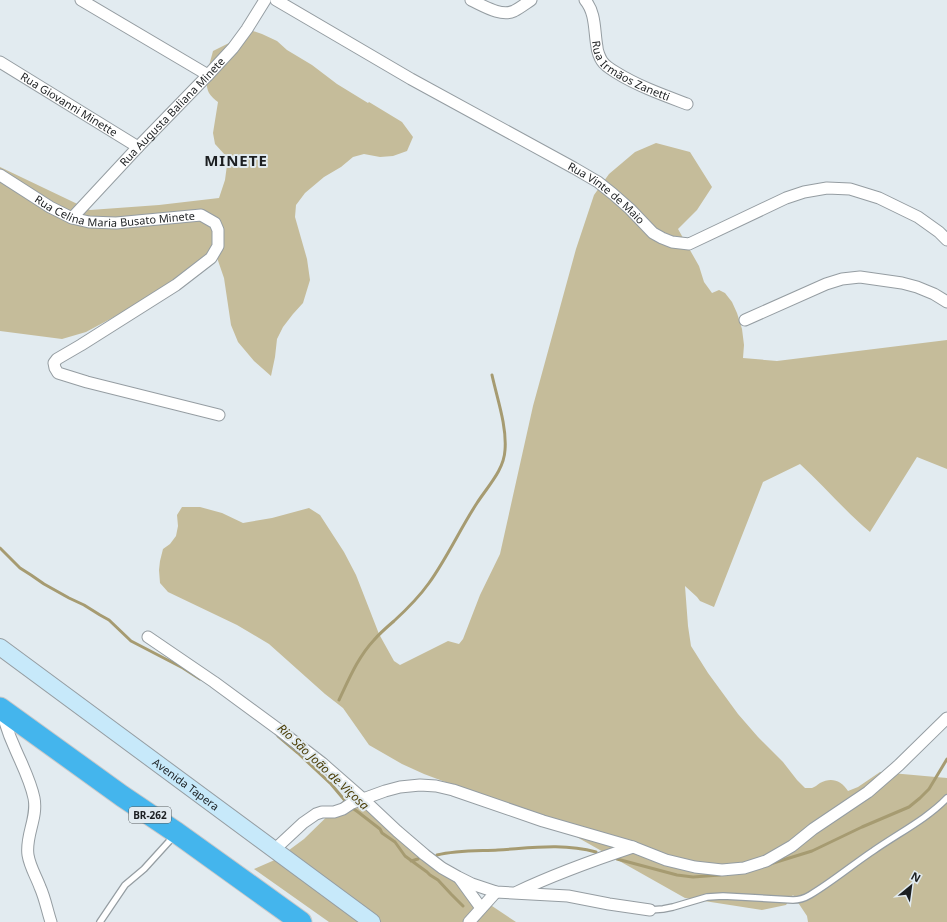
<svg xmlns="http://www.w3.org/2000/svg" width="947" height="922" font-family="'Noto Sans',sans-serif">
<rect width="100%" height="100%" fill="#e2ebf0"/>
<path fill="#c5bc9a" d="M253,31L262,34L277,41L287,50L312,65L337,84L368,103L369,102L402,122L413,137L407,151L393,156L380,157L364,154L353,157L341,167L324,177L305,193L296,205L295,217L307,259L310,280L303,303L293,314L283,327L277,339L275,357L271,376L254,361L238,342L231,325L224,278L214,249L135,309L125,311L86,332L62,339L0,331V167L90,210L159,205L219,198L225,180L227,165L225,155L215,144L213,133L218,102C215,100 211,96 209,93C203,82 210,63 213,51Z
M656,143L690,152L712,187L697,210L678,229L699,266L704,282L712,293L719,290L725,293L732,302L737,313L742,329L744,345L743,358L777,361L947,340V469L917,457L870,532C845,511 824,486 800,464L763,482L714,607L700,601L697,597L685,586L688,626L691,646L708,673L738,714L758,737L783,762L797,780L805,788C807,788 810,788 812,788C815,787 817,785 820,783C831,777 841,780 848,791L858,787L880,772L947,778V922H808L807,916L793,895L786,905L762,910L685,898L575,836L456,786L424,774L402,764L369,745L343,708L325,694L269,644L237,625L168,592L160,583L159,570L160,561L163,549L170,544L176,536L178,526L177,515L182,507H200L222,513L243,523L272,518L309,508L320,515L344,552L356,575L379,634L394,661L400,665L448,641L459,644L463,639L480,595L500,554L533,406L576,249L594,195L609,174L635,152Z
M352,797H358L431,856L436,871L465,888L516,922H329L254,869L277,859L304,839L346,798Z"/>
<g fill="none" stroke-linecap="round" stroke-linejoin="round">
<path stroke="#a69b71" stroke-width="3" d="M0,548L20,568L31,575L44,584L69,598L84,605L100,615L109,620L131,641L183,668L200,679
M339,700C349,679 358,657 374,640C380,633 387,627 394,621C406,610 419,597 429,583C447,558 460,529 477,503C488,486 504,470 505,450C507,426 497,398 492,375
M278,736L298,753L331,784L347,803
M351,807L358,812L380,829L382,833L395,842L405,856L427,872L430,875L438,880L451,894L463,906
M437,855C457,850 478,851 498,850C531,848 563,843 596,852
M617,859L677,875L693,877L720,875
M411,861L418,859
M770,864L812,851L862,827L909,807L920,798L929,789L947,759"/>
<g stroke="#959da2" stroke-width="8">
<path id="lane" d="M650,910L663,909L673,907L707,897L723,896L793,900C799,900 805,898 810,895C832,882 852,865 873,851C897,834 927,819 947,798
M100,922L125,885L144,869L174,836"/>
</g>
<g stroke="#959da2" stroke-width="13">
<g id="street">
<path d="M81,0L208,75"/>
<path id="s1" d="M276,0L411,79L574,168L598,182L613,194L630,209L653,233L662,238L672,242L689,244L786,198L804,192L827,188L850,189L879,198L918,217L939,232L947,240"/>
<path d="M471,0C484,6 501,17 514,11C520,8 525,4 531,0"/>
<path id="s2" d="M585,0C596,13 594,31 597,47C597,51 600,58 602,61C605,66 612,70 617,73C638,86 663,95 687,104"/>
<path id="s3" d="M0,62L138,147"/>
<path id="s4" d="M0,175L50,207L72,218L89,222L116,223L201,215L215,223L218,230V246L211,258L176,285L81,345L57,359L54,363L55,368L58,373L87,382L219,415"/>
<path id="s5" d="M72,218L138,147L208,75L233,48L247,29L265,0"/>
<path d="M745,320L826,284L842,279L860,277L902,283L917,287L934,294L947,302"/>
<path d="M148,637L214,682L278,729L322,763L363,799L397,831L425,855L442,868L458,877L472,884L496,892L568,896L609,904L650,910"/>
<path d="M2,711C5,723 9,735 14,746C21,763 30,779 34,798C38,818 25,836 28,855C30,867 36,876 40,887C45,898 47,910 51,922"/>
<path d="M274,850L303,823L316,814L322,812H334L343,809L352,803L385,791L400,787L420,785L436,786L453,790L543,821L633,847L666,860L695,867L722,870L744,868L766,861L792,846L813,829L868,792L899,765L947,718"/>
<path d="M460,879L481,908"/>
<path d="M517,892C555,874 594,860 633,847"/>
<path d="M469,922L496,892"/>
</g>
</g>
<g stroke="#959da2" stroke-width="18">
<g id="secondary">
<path id="s6" d="M0,647L372,922"/>
</g>
</g>
<g stroke="#c9c9ca" stroke-width="23">
<path id="highway" d="M0,708L122,796L177,833L301,922"/>
</g>
<use href="#lane" stroke="#fff" stroke-width="5.5"/>
<use href="#street" stroke="#fff" stroke-width="11"/>
<use href="#secondary" stroke="#c7e9fa" stroke-width="16"/>
<use href="#highway" stroke="#44b5ed" stroke-width="21"/>
</g>
<g text-anchor="middle" stroke-width="4" stroke-linejoin="round" paint-order="stroke">
<rect fill="#e2ebf0" stroke="#575c5f" stroke-width="1" x="129" y="807" width="42" height="16" rx="3"/>
<g font-size="10" font-weight="bold" fill="#1c1f21">
<text x="150" y="819">BR-262</text>
</g>
<g font-size="11" fill="#1c1f21" stroke="#e2ebf0">
<text dy="4" stroke="none"><textPath href="#s2" startOffset="92">Rua Irmãos Zanetti</textPath></text>
<text dy="4" stroke="none"><textPath href="#s3" startOffset="81">Rua Giovanni Minette</textPath></text>
<text dy="4" stroke="none"><textPath href="#s5" startOffset="146">Rua Augusta Baliana Minete</textPath></text>
<text dy="4" stroke="none"><textPath href="#s1" startOffset="383">Rua Vinte de Maio</textPath></text>
<text dy="4" stroke="none"><textPath href="#s4" startOffset="125">Rua Celina Maria Busato Minete</textPath></text>
<text dy="4" stroke="none"><textPath href="#s6" startOffset="231">Avenida Tapera</textPath></text>
</g>
<g font-size="12" font-style="italic" fill="#483b03" stroke="#e2ebf0">
<text transform="translate(323 767) rotate(43)" y="4">Rio São João de Viçosa</text>
</g>
<g font-size="15" font-weight="bold" letter-spacing="1" fill="#1c1f21" stroke="#e2ebf0">
<text x="236" y="166">MINETE</text>
</g>
</g>
<g transform="translate(911 886) rotate(29)" stroke="#e2ebf0" stroke-width="3" paint-order="stroke">
<path d="M0-3L7 15L0 10L-7 15Z" fill="#1c1f21"/>
<text y="-6" font-size="11" font-weight="bold" text-anchor="middle" fill="#1c1f21">N</text>
</g>
</svg>
